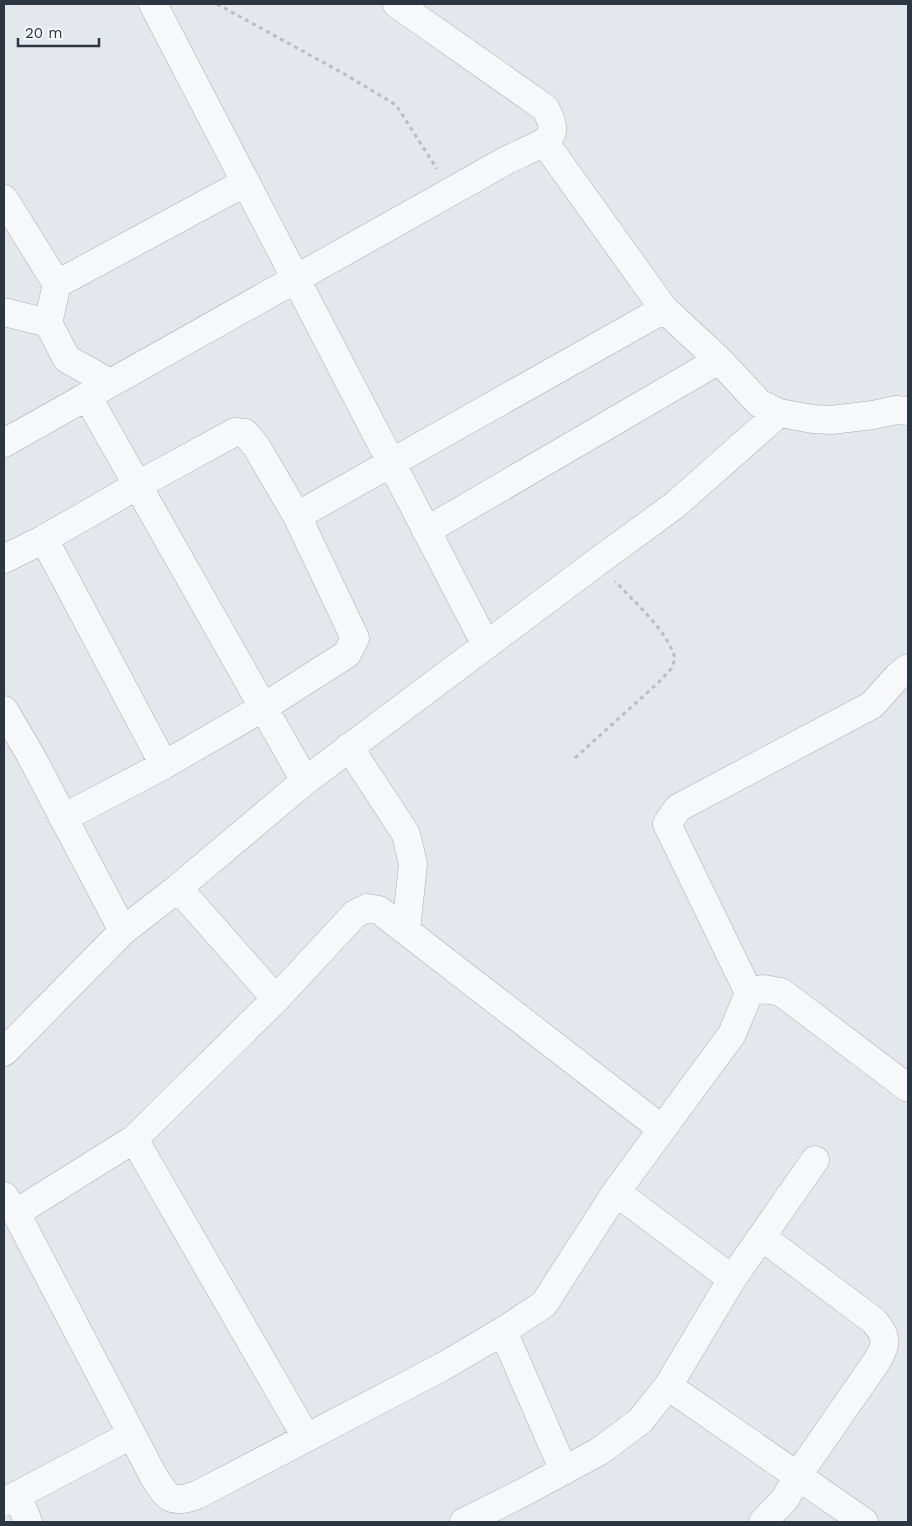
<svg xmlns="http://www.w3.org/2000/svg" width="912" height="1526" font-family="'Work Sans',sans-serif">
<rect width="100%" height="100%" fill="#e4e7eb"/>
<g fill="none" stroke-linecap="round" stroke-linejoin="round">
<g stroke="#a9aeb5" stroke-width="29">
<path id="street" d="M153,4L486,645
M545,143L664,309L719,360L759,403L779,413L813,419L831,420L873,415L896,410L908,411
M4,199L57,284
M4,312L48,323L67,359L110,383
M48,323L57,284L246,182
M87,396L305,781
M4,443L507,160C516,156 524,152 533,148C555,138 557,129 545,108L397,4
M297,516L664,309
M426,531L719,360
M44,539L164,765
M4,559L44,539L138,485L235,432L245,433L256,446L297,516L355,638L347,654L264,707L164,765L63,818
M4,710L30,754L123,931
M349,747L406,834L413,864L406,930
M178,888L276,999
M749,993L763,989L781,992L908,1088
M4,1052L123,931L178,888L305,781L597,562L675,505L779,413
M134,1139L306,1437
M616,1192L732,1279
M4,1196L16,1213L154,1477C168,1499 171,1504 197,1495L442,1367L503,1331L544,1304L616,1192L732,1034L749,993L667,824L678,808L872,705L898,676L908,668
M16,1213L134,1139L276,999L355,914L367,908L379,910L662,1129
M762,1237L874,1321C887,1337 888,1342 877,1361L798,1475L785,1499L763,1522
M503,1331L564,1471
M668,1386L864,1522
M18,1496L28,1522
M4,1502L131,1435
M464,1522L522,1493L600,1451L640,1421L668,1386L732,1279L815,1160"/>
</g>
<path stroke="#babec2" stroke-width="3" stroke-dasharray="4 4" stroke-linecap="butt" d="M217,4L348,76L396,105L437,169
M575,758L659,682L672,668L675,658C666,629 635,603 615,581"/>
<use href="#street" stroke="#f7f8f9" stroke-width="28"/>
</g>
<rect width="912" height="1526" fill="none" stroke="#2c3643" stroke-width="10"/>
<path d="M18 38v8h81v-8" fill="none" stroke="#2c3643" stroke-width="2.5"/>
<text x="25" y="38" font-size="15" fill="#2c3643" stroke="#f4f6f8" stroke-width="4" paint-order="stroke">20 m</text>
</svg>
